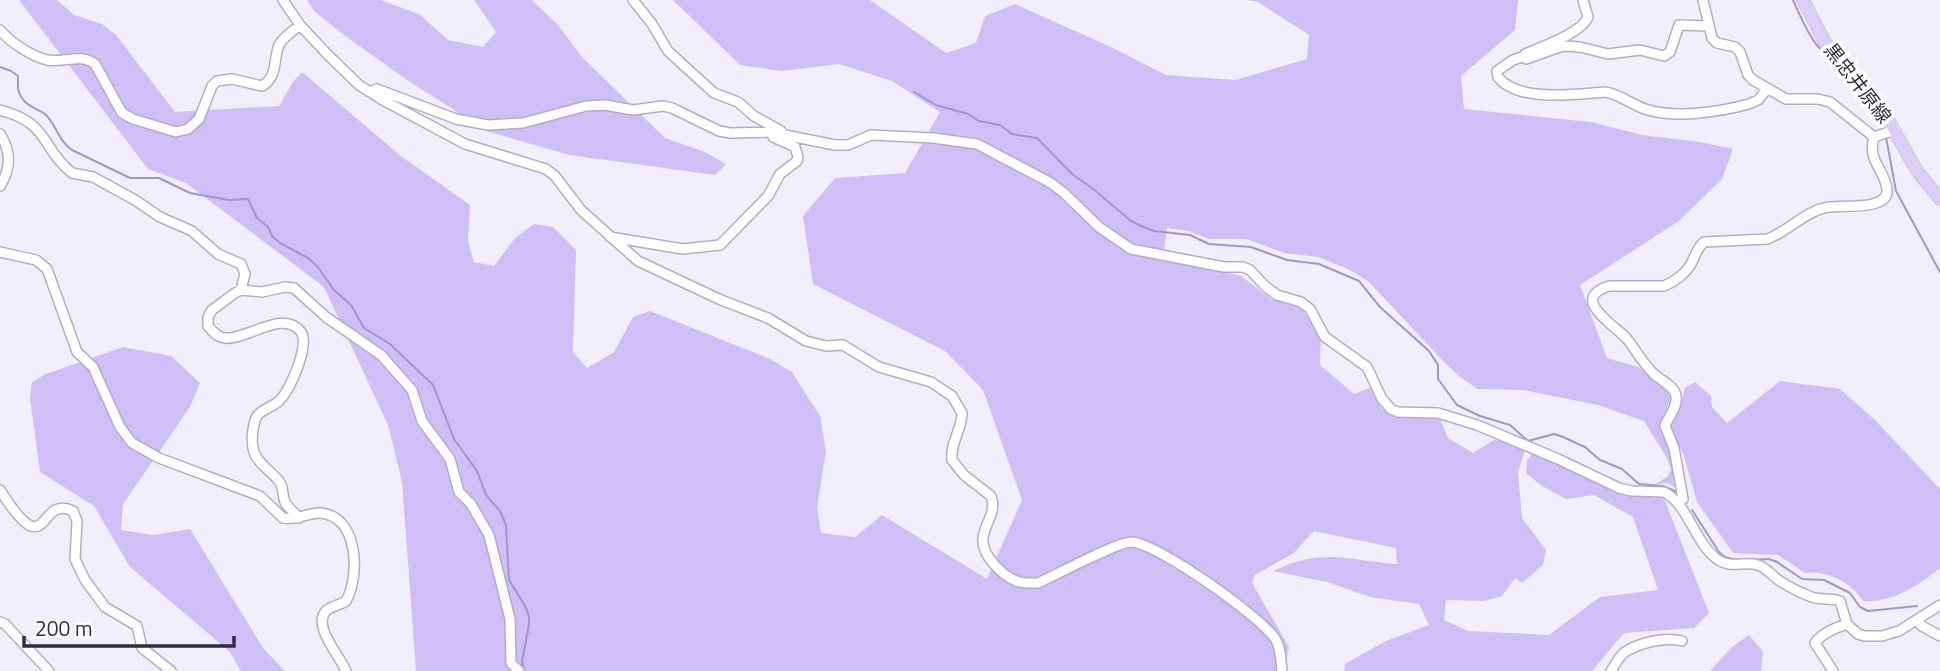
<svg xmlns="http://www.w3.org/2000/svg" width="1940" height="671" font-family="'Titillium Web','Noto Sans JP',sans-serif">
<rect width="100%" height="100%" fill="#f2effc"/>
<path fill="#cfbff7" d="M19,0H57L74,15L102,24L116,35L175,112L279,106L293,82L302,72L401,156L470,205L468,241L474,262L494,266L515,238L534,224L553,227L576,250L573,352L587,368L614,352L633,317L650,311L770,359L792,372L820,416L826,451L817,507L821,533L855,537L882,515L987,579L1022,500L983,390L945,351L813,284L803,216L835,178L905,173L940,112L892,81L839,64L782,71L740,65L673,0H870L946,53L976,43L985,16L1015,4L1113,48L1166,75L1235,80L1307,59L1309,35L1258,2L1247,0H1518L1515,30L1461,76L1464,109L1591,122L1642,135L1700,142L1733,149L1722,179L1679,221L1580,285L1607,358L1638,367L1669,391L1670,401L1660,424L1672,456L1677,489L1668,483L1655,484L1667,477L1671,470L1667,458L1644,421L1598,405L1523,390L1478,389L1460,377L1443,361L1369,282L1350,270L1318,257L1284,253L1246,239H1209L1188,231L1167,228L1163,258L1241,276L1271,299L1301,308L1321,336L1320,365L1354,394L1370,388L1381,408L1390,415L1440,419L1448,438L1473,453L1494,440L1506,441L1525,450L1518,472L1522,518L1546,550L1543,565L1522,583L1515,578L1502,596L1484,601L1446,600L1444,620L1468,631L1549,635L1600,597L1658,590L1633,517L1594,495L1566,499L1542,486L1526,473L1527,460L1533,453L1616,490L1663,496L1709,613L1694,628L1624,633L1592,671H1344L1345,664L1386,641L1429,625L1419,604L1370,597L1327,582L1273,571C1323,547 1347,560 1397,564L1396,548L1314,531L1294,553L1255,575L1252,583L1289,647L1284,671H416L402,482L388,425L324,287L186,183L148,169Z
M307,0H380L419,14L448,40L483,47L496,32L474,0H532L558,25L582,57L665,138L705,152L726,164L715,175L569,155L487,131L407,80L344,35L314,11Z
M123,347L171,356L200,383L190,407L123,504L121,530L153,535L190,529L263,648L285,671H241L230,652L130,567L94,506L40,472L30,398L32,382L46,374Z
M1780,381L1840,389L1875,420L1940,489V568C1917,586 1893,603 1863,601C1849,581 1829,571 1805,573L1778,555L1733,553L1697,502L1684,456L1670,427L1680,407L1685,388L1695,382L1711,396L1712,407L1727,423Z
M1749,635L1763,652L1761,671H1710L1732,647Z"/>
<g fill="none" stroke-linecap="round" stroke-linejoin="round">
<path stroke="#a594cd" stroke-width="2" d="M1793,0C1800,15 1806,31 1816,44C1837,69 1862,92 1882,119
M0,67L11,71L18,76C18,85 17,91 22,98C27,107 37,108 45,114C56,124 59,142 72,150L130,178H159L190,193L229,200L248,199L257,218L268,227L272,236L280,243L308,258L318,267L333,289L351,305L364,328L390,344L433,385L454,439L477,471L486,495L500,511L506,525L509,580L524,604L529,616V625L522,661L524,671
M914,92L936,105L968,114L979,121L1000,125L1012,134L1037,138L1072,174L1092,188L1131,221L1141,226L1154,231L1190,235L1209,244L1251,247L1287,260L1319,264L1359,281L1380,307L1429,351L1438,365V379L1457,405L1480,416L1510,425L1528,441L1554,434L1563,437L1585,447L1600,460L1622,469L1639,484L1663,486L1675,491
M1886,137L1896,191L1940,272
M1692,510L1719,552L1725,557L1736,560
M1741,560L1769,559L1777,562L1802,579L1824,580L1850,593L1860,607L1868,611L1917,606"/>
<g stroke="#b5accc" stroke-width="12">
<path id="minor" d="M283,0L300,25L327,54L359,85L381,99L465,144L546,169L555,176L581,210L638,261L721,300L768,318L806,341L826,346L843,345L879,367L931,382L952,396L962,413C962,429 950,443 952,460L964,475L991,496C997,513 985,522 983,538C981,555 1002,575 1016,581C1023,584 1031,583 1038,583C1056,575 1115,543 1131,542C1156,542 1263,618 1276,640C1281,649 1281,661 1282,671
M633,0L652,24L668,51L714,93L738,102L754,116L781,131
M1583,0L1588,17C1582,33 1541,47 1525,54L1526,59L1563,46L1580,47L1608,54L1640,50L1664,56L1670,52L1679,25L1708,26
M1703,0L1712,38L1717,43L1735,47L1740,52L1748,75L1753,80L1786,99H1818L1830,102L1874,137
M0,30C10,42 31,56 47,60C63,63 81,53 95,64L122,113L133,119L176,132L188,129L199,119L212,86L217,81L232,79L262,86C278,77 273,60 279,45C283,37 293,31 300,25
M1525,56L1513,60L1497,71L1498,77C1518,103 1576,94 1605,92C1619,94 1631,104 1645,109C1675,119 1719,112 1749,104L1758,100L1767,89
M370,92L377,89L456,119L488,125L523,123L586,106L605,105L633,110L663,106L672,108L719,131L730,133L770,132L835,145H848L871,135L933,138L977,144L1051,183L1064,193L1099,227L1131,249L1224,267H1243L1250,270L1266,287L1277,295L1301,302L1310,309L1325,337L1367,367L1382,399L1391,409L1398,412L1438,413L1477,425L1558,459L1619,488L1632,491L1664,492C1689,505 1694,542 1717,559C1730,569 1744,561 1758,565C1767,568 1773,577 1780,581C1789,587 1799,592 1809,596C1819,601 1830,597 1840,601L1847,624L1858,634L1864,636H1882L1899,631L1940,605
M0,110C50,123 40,147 72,173L93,177L135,200L160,217L192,231L218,254L241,264L245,274L241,290
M0,134C11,151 11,169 0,186
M1874,137L1895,130
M610,237L683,249L720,245L768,196L780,174L797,161L798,157L795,147L773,137
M0,252L36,260L47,269L77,352L93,367L120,427L132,443L159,458L260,496L283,518C297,521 308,512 321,513C359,517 360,576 346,601C340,605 331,606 326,611C312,626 340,656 346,671
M0,490C50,569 37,493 73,511L77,521L75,559L85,580L105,607L137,626L142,648L171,671
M1678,503L1683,499L1674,448L1665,426C1668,417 1678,407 1676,396C1675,386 1660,380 1654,374C1643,364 1636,350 1627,339C1616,326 1568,299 1609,286H1664C1674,282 1687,273 1692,262C1696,254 1697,248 1704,242L1767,239C1788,232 1807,209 1830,207C1842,205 1890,211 1887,189C1884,168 1867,161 1874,137
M299,518C295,513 287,507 285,502C282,495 284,487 279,481C271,471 255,462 253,448C251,440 253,423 257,416C262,409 273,407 279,401C290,391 310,345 301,332C284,308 245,341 225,338C217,337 212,331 208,326V317L212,310L235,293L241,290L262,292L285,287L294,288L326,317L381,355L412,390L422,421L450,459L459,492L471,504L489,535L510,619L511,663L519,671
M1917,621L1922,626L1940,636
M0,622L5,624L49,671
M1611,671C1615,665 1619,656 1625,652C1641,642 1664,637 1682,641
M1833,671L1815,643C1822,633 1835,628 1847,624"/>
</g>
<g stroke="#d1d1d4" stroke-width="14">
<path id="major" d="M1803,0L1826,44L1879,104L1917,171L1940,199"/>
</g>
<use href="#minor" stroke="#fff" stroke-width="9"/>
<use href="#major" stroke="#dbcefa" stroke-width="10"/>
</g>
<g text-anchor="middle" stroke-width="7" stroke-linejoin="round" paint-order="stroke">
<g font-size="19" fill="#302d3a" stroke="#fff">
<text transform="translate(1858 83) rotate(52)" y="7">黒忠井原線</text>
</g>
</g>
<path d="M24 636v10h210v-10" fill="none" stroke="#302d3a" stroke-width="3.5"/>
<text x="35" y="636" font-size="21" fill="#302d3a" stroke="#ffffff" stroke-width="5" paint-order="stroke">200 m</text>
</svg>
